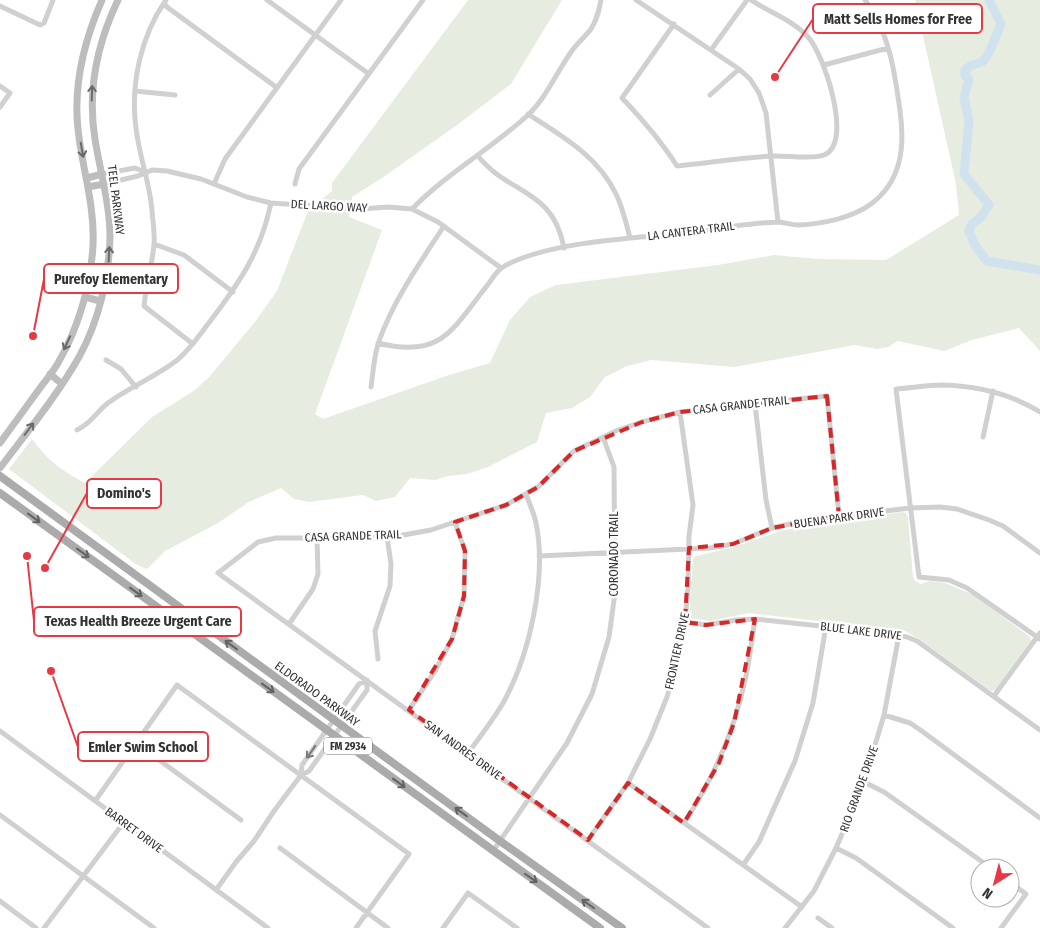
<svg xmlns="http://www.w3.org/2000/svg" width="1040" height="928" font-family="'Fira Sans Condensed',sans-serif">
<rect width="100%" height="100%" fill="#fff"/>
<path fill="#e6ecdf" d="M468,0H562L511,84L457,125L382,178L352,197L349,217L382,230L315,414L323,419L449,375L490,363L510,320L530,297L556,285L718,265L774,255L818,259L886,260L959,215L956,184L915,0H1040V351L1019,328L972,340L944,351L898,341L888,347L877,349L855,345L734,367L651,360L627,366L605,377L590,397L572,408L546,413L537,442L488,467L467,474L448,476L435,480L410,478L395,497L376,501L363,495L309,502L294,499L281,488L249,502L218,523L165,551L147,569L137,565L9,469L32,439C48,461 61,470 85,483L152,417L195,390L210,376L254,323L277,291L308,211L332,191V183Z
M902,512L906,513L908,517L913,577L915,581L921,584L930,581L945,583L974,595L1030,637L1031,641L996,690L991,691L919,639L905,631L749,613L710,621L689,618L693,557L734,547L781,531L814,524Z"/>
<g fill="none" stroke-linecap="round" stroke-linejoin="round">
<path stroke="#cfe2ee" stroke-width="9" d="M989,0L1001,24C997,33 990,55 983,61C977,65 970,64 965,70V76L969,79L964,97L969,121L964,174L989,205L981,217L972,224L969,231L975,245L987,261L1040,270"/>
<path stroke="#d0d0d0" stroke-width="5" d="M166,0C141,35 130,85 136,128C139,156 150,183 152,211C153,222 155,234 154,245C152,265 146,285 144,306L193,344
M267,0L369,74
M636,0L739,69L750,79L759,93L766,113L778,222
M164,3L167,7L276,87
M0,6L40,25L44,23L53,0
M674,24L622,98C643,120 661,141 677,166C708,163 740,158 771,156C786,155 811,160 824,155C854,144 824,54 808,37C793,20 770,13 751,0
M711,50L747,0
M824,65L888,48
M0,86L10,93L0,107
M135,91L175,95
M710,95L739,69
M528,114C562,136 598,156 616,194C623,208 626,223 630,238
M478,156C509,195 553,188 564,248
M102,174L135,168L145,172
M104,184L138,176L152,170L167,171L201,179L247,197L271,203L361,209L388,207L412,209L438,222L501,268
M214,184L225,159L341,0
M295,184L299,169L423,0
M412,209C447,173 491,149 528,115C546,98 557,72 571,52C577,43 585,37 591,29C597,20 599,10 601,0
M154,244L184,255L233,292
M378,343C441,359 452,330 486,287C491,281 496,271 503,267C511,262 522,258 531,255C569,243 612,240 651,236C688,232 724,227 761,223C767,223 774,222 780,222C786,223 793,225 799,225C822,224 852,218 871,204C902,181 905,146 900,111C895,73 889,31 865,0
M106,360L121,369L136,387
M371,387C373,373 374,355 379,341C394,299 420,263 444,226
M755,404L766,500L772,528
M1040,412C1011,394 977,386 943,385C927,385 911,388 896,389L919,577L949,580L967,588L1040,639
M77,430C93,422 95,413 108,403C130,387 155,377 176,361C190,350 200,334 211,320C240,282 261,251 271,203
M983,437L993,391
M539,556L710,548L733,544L772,528L803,521L910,508L940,507L957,509L989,520L1003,526L1040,553
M685,622L706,625L736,620L755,619L886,633L907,637L917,641L1040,730
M289,624L313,589L318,574L317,538
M378,659L375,631L390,586L391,564L387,537
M994,696L1040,633
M409,710L435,671L452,639L464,596L465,551L455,522
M884,715L910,723L919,729L1040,818
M0,731L268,928
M136,743L241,820
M468,753C480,737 493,720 503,703C530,655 547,576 536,523C534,513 529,503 526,494
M864,782L884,792L991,868
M628,783L802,907
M95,801L177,685L409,854L356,928
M0,815L154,928
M684,823C714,778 735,729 746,676C750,657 752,638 755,619
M588,840L628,783L650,739L667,697L679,654L685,622L688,588L689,536L693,505L680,412
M280,848L388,928
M836,848L856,858L953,928
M493,851L567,743L592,694L609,637L615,593L614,467L603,437
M743,865L759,842L795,761L813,703L826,626
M216,890L236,862L254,841L274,811L301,775L309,771L367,690V680L359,684L302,765L301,775
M0,901L36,928
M818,918L832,928
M44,928L124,822
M443,928L468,893L517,928
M708,928L218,573L258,542L276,538H363L398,536L431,530L506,505L538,487L574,451L618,430L642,422L680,412L827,396L839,516
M785,928L814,891L836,848L864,782L884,715L899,635
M1001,928L1026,894L1010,882"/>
<path stroke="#bdbdbd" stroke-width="7" d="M87,178L102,174
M88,187L104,184
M85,297L100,301
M50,374L62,384
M0,443C13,425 27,406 40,388C46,380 53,372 58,363C78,329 91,285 93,245C95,205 82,168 78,129C73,83 84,41 102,0
M0,468C27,432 57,396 79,357C99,321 109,277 110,237C110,204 100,171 95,139C87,90 97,44 118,0"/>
<path stroke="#ababab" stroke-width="8" d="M0,476L500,841L622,928
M0,493L600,928"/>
</g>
<defs><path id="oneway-shaft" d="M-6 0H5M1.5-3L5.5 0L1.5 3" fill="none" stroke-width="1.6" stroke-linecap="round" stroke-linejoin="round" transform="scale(1.25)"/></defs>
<g stroke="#6a6a6a">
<use href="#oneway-shaft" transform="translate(92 93) rotate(-88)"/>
<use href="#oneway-shaft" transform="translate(82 150) rotate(80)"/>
<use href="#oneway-shaft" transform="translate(109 254) rotate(-87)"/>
<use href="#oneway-shaft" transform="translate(67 343) rotate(115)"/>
<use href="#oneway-shaft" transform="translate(29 429) rotate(-53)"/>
</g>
<g stroke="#636363">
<use href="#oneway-shaft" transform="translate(34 518) rotate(36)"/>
<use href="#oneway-shaft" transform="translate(83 553) rotate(36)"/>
<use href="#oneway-shaft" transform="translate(136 592) rotate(36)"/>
<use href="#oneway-shaft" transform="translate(231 645) rotate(-144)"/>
<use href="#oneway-shaft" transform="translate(268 688) rotate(36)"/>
<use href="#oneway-shaft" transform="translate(399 783) rotate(36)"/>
<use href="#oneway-shaft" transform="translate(461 812) rotate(-144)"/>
<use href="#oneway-shaft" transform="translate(531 878) rotate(35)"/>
<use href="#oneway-shaft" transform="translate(588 904) rotate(-145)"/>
</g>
<use stroke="#7a7a7a" href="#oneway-shaft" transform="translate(311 752) rotate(125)"/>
<path fill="none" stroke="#d62828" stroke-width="4" stroke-dasharray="10 6" stroke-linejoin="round" d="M827,396L839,516L772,528L733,544L689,548L685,622L706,625L755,619L734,723L719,763L684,823L628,783L588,840L409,710L452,639L464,596L465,551L455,522L506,505L538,487L574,451L642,422L680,412Z"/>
<g text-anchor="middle" stroke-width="5" stroke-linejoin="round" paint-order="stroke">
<rect fill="#fff" stroke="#707070" stroke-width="1" x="324" y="737.5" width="48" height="17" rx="4"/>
<g font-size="11" font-weight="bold" fill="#333">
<text x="348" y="750">FM 2934</text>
</g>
<g font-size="12" fill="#333" stroke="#fff">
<text transform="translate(116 200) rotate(83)" y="4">TEEL PARKWAY</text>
<text transform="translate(329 206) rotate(3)" y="4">DEL LARGO WAY</text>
<text transform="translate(691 231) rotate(-7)" y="4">LA CANTERA TRAIL</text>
<text transform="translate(741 405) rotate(-6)" y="4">CASA GRANDE TRAIL</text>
<text transform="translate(839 518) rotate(-8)" y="4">BUENA PARK DRIVE</text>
<text transform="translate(353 536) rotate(-2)" y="4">CASA GRANDE TRAIL</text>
<text transform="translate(614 554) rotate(-90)" y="4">CORONADO TRAIL</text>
<text transform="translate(861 631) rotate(7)" y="4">BLUE LAKE DRIVE</text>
<text transform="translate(677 651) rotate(-78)" y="4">FRONTIER DRIVE</text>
<text transform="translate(317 694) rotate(36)" y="4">ELDORADO PARKWAY</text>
<text transform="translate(463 750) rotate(36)" y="4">SAN ANDRES DRIVE</text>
<text transform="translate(859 789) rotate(-70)" y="4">RIO GRANDE DRIVE</text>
<text transform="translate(134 830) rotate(36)" y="4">BARRET DRIVE</text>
</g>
</g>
<path fill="none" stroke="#e63946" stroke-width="2" d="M775 77L813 19M33 336L44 279M45 568L87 493M27 556L34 621M51 671L78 747"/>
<g fill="#e63946" stroke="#fff" stroke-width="2">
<circle cx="775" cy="77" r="5"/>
<circle cx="33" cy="336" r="5"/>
<circle cx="45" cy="568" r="5"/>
<circle cx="27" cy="556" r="5"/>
<circle cx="51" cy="671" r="5"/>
</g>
<g fill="#fff" stroke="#e63946" stroke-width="2">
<rect x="813" y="4" width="169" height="29" rx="5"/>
<rect x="44" y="264" width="134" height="29" rx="5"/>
<rect x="87" y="479" width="74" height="29" rx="5"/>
<rect x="34" y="607" width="207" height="29" rx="5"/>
<rect x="78" y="732" width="130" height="29" rx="5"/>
</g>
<g font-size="14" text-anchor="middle" font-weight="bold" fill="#333">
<text x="898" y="24">Matt Sells Homes for Free</text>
<text x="111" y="284">Purefoy Elementary</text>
<text x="124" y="498">Domino's</text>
<text x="138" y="626">Texas Health Breeze Urgent Care</text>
<text x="143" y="752">Emler Swim School</text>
</g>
<g transform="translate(995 883) rotate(216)"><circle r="24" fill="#ffffff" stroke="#adadad"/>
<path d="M0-4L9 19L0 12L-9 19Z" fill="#e63946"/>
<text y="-8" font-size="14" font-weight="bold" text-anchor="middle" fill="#333333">N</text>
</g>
</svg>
